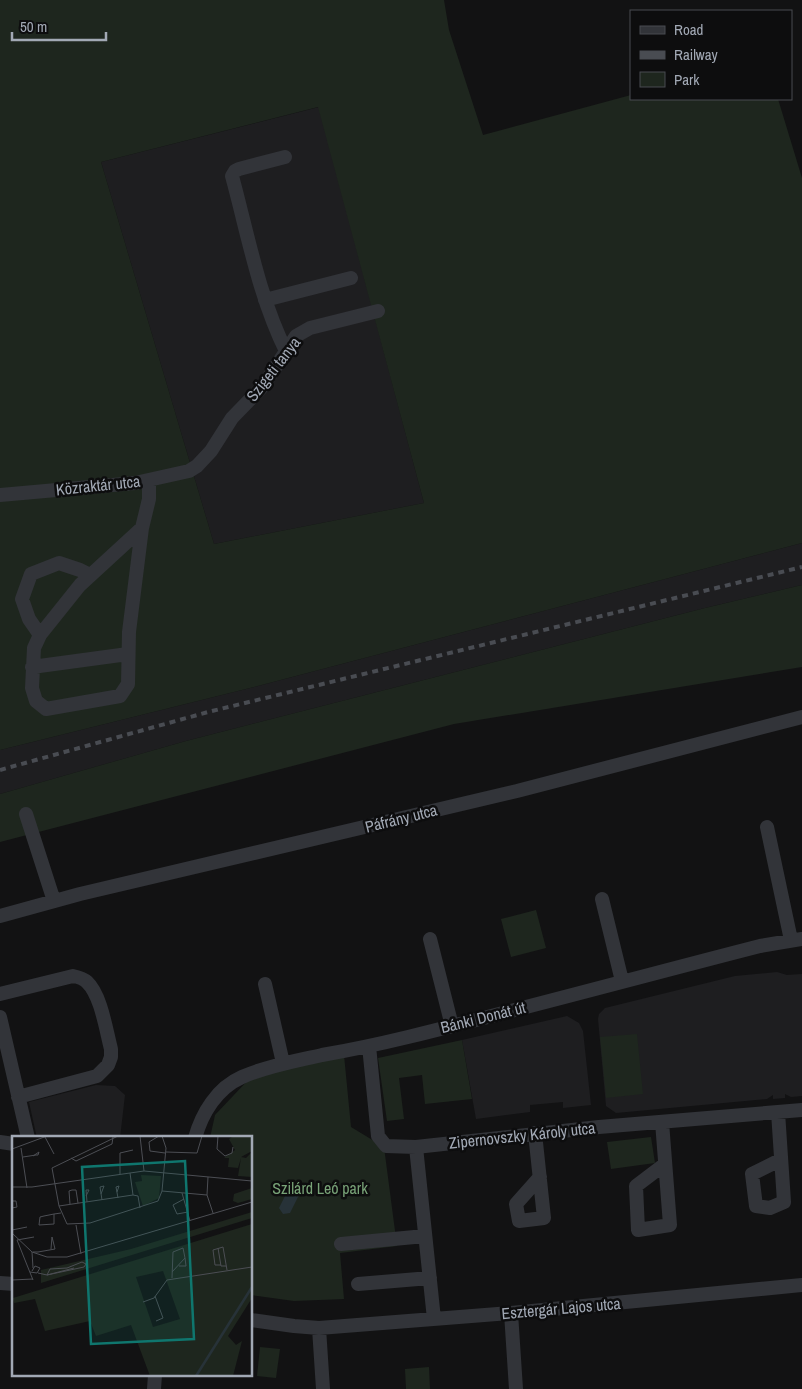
<svg xmlns="http://www.w3.org/2000/svg" width="802" height="1389" font-family="'Archivo Narrow',sans-serif">
<rect width="100%" height="100%" fill="#121213"/>
<path fill="#1e1e20" d="M319,107L424,503L214,544L101,162Z
M802,543V585L705,608L186,741L0,794V750L254,687Z
M777,972L787,975L802,974V1096L791,1097L785,1094V1098L773,1099V1095L767,1099L616,1113L606,1106L598,1019L599,1014L605,1008L735,976Z
M567,1016L579,1023L583,1031L591,1105L563,1108V1102L530,1105V1112L476,1119L462,1040Z
M96,1085L115,1086L125,1095L120,1138H37L29,1102Z"/>
<path fill="#1e261e" fill-rule="evenodd" d="M0,0H444L449,30L483,135L631,95V99H778L802,178V543L254,687L0,750ZM318,107L424,503L214,544L101,162Z
M802,585V667L454,724L0,842V794L186,741L705,608Z
M536,910L546,948L511,957L501,919Z
M637,1034L643,1094L606,1098L600,1037Z
M462,1040L472,1099L425,1104L422,1075L399,1078L404,1119L387,1121L378,1058Z
M344,1055L351,1127L384,1147L397,1246L340,1253L344,1299L294,1301L251,1295V1138H210L215,1115L251,1077Z
M651,1137L655,1163L611,1169L607,1142Z
M260,1347L280,1349L276,1378L257,1376Z
M429,1367L430,1389H406L405,1369Z"/>
<path fill="#273238" d="M294,1189L299,1195L290,1213L283,1214L279,1208L287,1192Z"/>
<g fill="none" stroke-linecap="round" stroke-linejoin="round">
<path stroke="#323439" stroke-width="14" d="M285,157L239,169L235,171L232,176C248,235 259,297 286,351
M265,300L351,278
M0,495L135,483L189,471L197,466L211,451L232,418L263,386L296,336L310,328L378,311
M142,528L80,585L40,635L34,648L32,688L36,701L46,709L120,696L128,684L129,632L142,528L149,499V480
M40,635L29,619L22,599L31,574L59,563L80,570L90,575
M32,667L128,654
M26,814L54,901
M767,827L791,940
M602,899L622,981
M0,916L80,894L517,791L802,717
M430,939L452,1026
M265,984L283,1063
M0,994L73,976C78,977 83,978 87,982C101,995 106,1030 111,1049V1057L108,1065L97,1076L18,1097
M0,1017L28,1138
M369,1046L378,1136L386,1146L416,1147
M778,1112L784,1202L770,1208L756,1206L752,1174L780,1160
M662,1122L670,1225L638,1230L636,1186L665,1164
M535,1133L544,1218L519,1221L516,1204L540,1177
M195,1138C202,1113 217,1088 242,1077C267,1066 296,1061 322,1055C351,1050 379,1044 408,1037C526,1008 643,976 760,946L802,939
M0,1142L14,1144
M341,1244L425,1236
M0,1283L14,1284
M358,1284L430,1278
M511,1313L516,1389
M434,1319L416,1147L599,1127L802,1110
M251,1320L294,1326L319,1328L511,1313L802,1285
M319,1328L323,1389
M154,1389L155,1375"/>
<path stroke="#494c52" stroke-width="4" stroke-dasharray="6 5" stroke-linecap="butt" d="M0,770L208,712L802,567"/>
</g>
<g text-anchor="middle" stroke-width="5" stroke-linejoin="round" paint-order="stroke">
<g font-size="16" fill="#a2a9b5" stroke="#0d0d0e">
<text transform="translate(273 369) rotate(-52)" y="6">Szigeti tanya</text>
<text transform="translate(98 485) rotate(-6)" y="6">Közraktár utca</text>
<text transform="translate(401 818) rotate(-14)" y="6">Páfrány utca</text>
<text transform="translate(483 1017) rotate(-14)" y="6">Bánki Donát út</text>
<text transform="translate(522 1135) rotate(-6)" y="6">Zipernovszky Károly utca</text>
<text transform="translate(561 1308) rotate(-5)" y="6">Esztergár Lajos utca</text>
</g>
<g font-size="16" fill="#78a277" stroke="#0d0d0e">
<text x="320" y="1194">Szilárd Leó park</text>
</g>
</g>
<g transform="translate(12 1136)">
<rect width="240" height="240" fill="#121213"/>
<path d="M222,0H240V15L229,21L234,22L240,16V41L226,40L229,22L226,32L216,31L217,22H212L223,14L217,3ZM129,39L149,40L147,62L131,70L123,46L130,45ZM240,52V63L226,67L221,65L222,58ZM240,76V82L29,147V134L119,113ZM240,88V162L216,200L224,209L230,205L221,240H138L119,189L84,200L78,185L33,195L23,163L2,167L1,162ZM151,135L168,183L141,191L124,141Z" fill="#1e261e" fill-rule="evenodd"/>
<path fill="none" stroke="#273238" stroke-width="2.5" d="M184,240L240,151"/>
<path fill="none" stroke="#4c4e54" stroke-width="1" d="M106,0L40,32L47,70L55,88L78,87L146,65L150,55L154,12L150,0M128,0L132,35M147,0L137,6L138,15L153,17M206,0L205,13L213,20L220,17L221,11M33,1L42,18M9,12L15,52M0,13L35,0M154,16L185,17L190,0M11,21L24,19H26L27,16L21,20M59,22L64,25L100,8L101,1M108,38V17L121,14M196,41L195,59L201,77M0,51H20L132,35L240,45M150,55L195,59M105,56L107,50L104,51L106,62M170,57L178,85M89,58L92,50L88,51L90,64M121,59L126,60L128,72M74,60L77,54H74L75,66M172,63L161,69L165,78L176,76M0,65H4L5,71L0,72M58,68L57,55L60,54H64L66,67M47,70L121,59L118,37M42,78V88L27,89L28,81L32,80L42,78L49,77M64,89L69,118M0,94L15,91M0,97L20,116L35,121H55L240,66M5,104L21,144M5,104L22,101M206,112L209,130H214M20,116L21,132M21,116H26L43,113L40,101L39,113M70,126L74,128L72,131L35,139L38,133L55,132ZM209,129H203L201,114L211,111L215,134M167,130H174L173,122M18,136L25,137L28,132L23,130L20,135M26,137L35,139L62,132M160,142L161,116L171,112L173,122L160,136M0,144L21,143M143,160L151,182L144,185M131,166L142,162L155,144L240,131"/>
<path fill="#0f766e" fill-opacity="0.15" stroke="#0f766e" stroke-width="2.5" d="M173,25L182,203L79,208L70,31Z"/>
<rect width="240" height="240" fill="none" stroke="#a2a9b5" stroke-width="2.5"/>
</g>
<rect x="630" y="10" width="162" height="90" fill="#0d0d0e" stroke="#494b51"/>
<rect x="640" y="26" width="25" height="8" fill="#323439" stroke="#494b51"/>
<text x="674" y="35" font-size="15" fill="#a2a9b5">Road</text>
<rect x="640" y="51" width="25" height="8" fill="#494c52" stroke="#494b51"/>
<text x="674" y="60" font-size="15" fill="#a2a9b5">Railway</text>
<rect x="640" y="72" width="25" height="15" fill="#1e261e" stroke="#494b51"/>
<text x="674" y="85" font-size="15" fill="#a2a9b5">Park</text>
<path d="M12 32v8h94v-8" fill="none" stroke="#a2a9b5" stroke-width="2.5"/>
<text x="20" y="32" font-size="15" fill="#a2a9b5" stroke="#0d0d0e" stroke-width="4" paint-order="stroke">50 m</text>
</svg>
